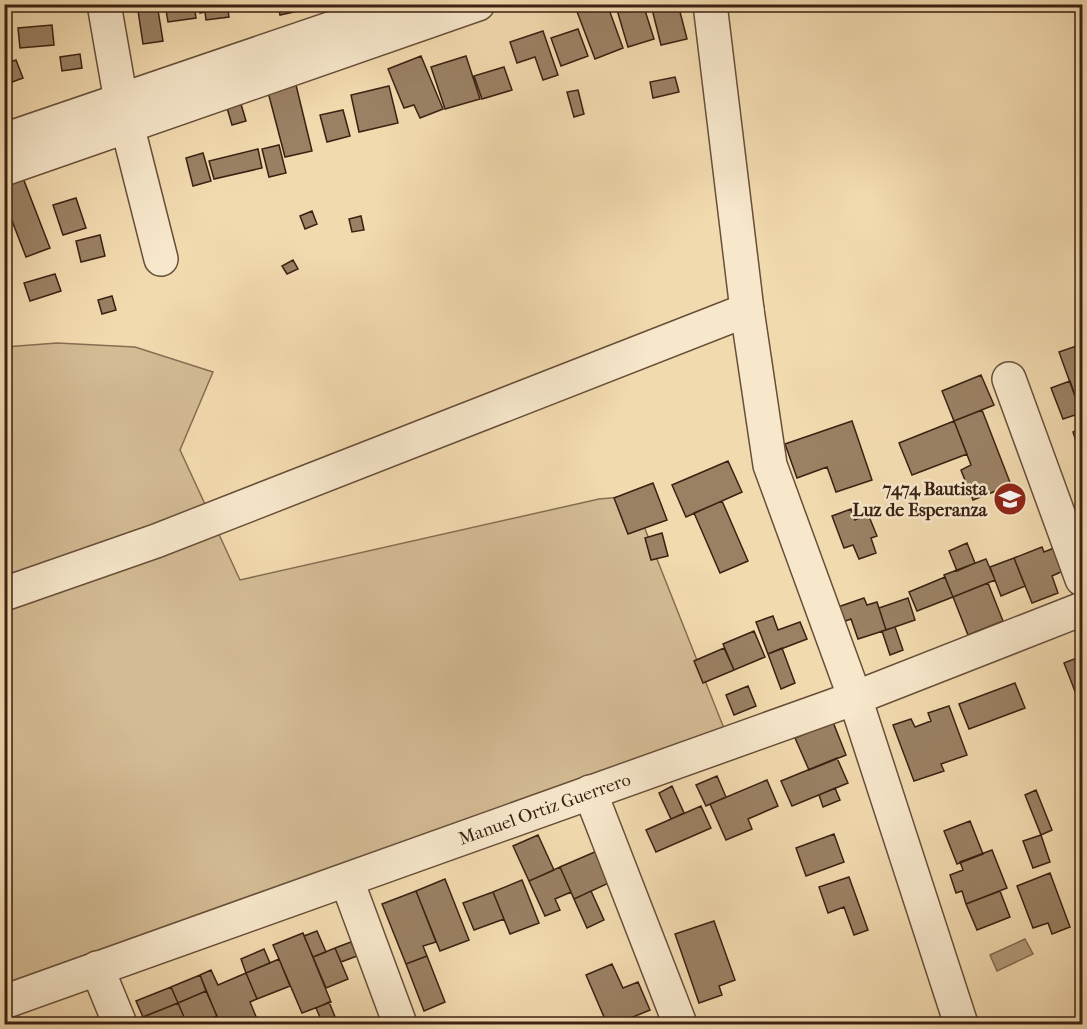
<svg xmlns="http://www.w3.org/2000/svg" width="1087" height="1029" font-family="'IM FELL French Canon',serif">
<rect width="100%" height="100%" fill="#f2daaf"/>
<filter id="stains"><feTurbulence type="fractalNoise" baseFrequency=".00333" numOctaves="4"/><feColorMatrix values="0 0 0 0 .2 0 0 0 0 .09 0 0 0 0 .02 0 0 0 .5 -.17"/></filter>
<radialGradient id="worn" r=".72"><stop offset=".6" stop-color="#630" stop-opacity="0"/><stop offset="1" stop-color="#630" stop-opacity=".3"/></radialGradient>
<path fill="#d3bb94" stroke="#866e53" stroke-width="1.5" d="M57,343L135,347L213,372L180,450L240,580L599,499L632,496L725,731L5,991V347Z"/>
<path fill="#b39b7a" stroke="#836a50" stroke-width="1.5" d="M1025,939L1033,954L997,971L990,955Z"/>
<path fill="#9a8164" stroke="#3a2112" stroke-width="1.5" d="M137,4H157L163,41L143,44Z
M165,4H194L196,18L168,22Z
M199,4H227L229,17L206,20L205,12L200,13Z
M278,4H302L303,10L280,15Z
M311,4H334L313,10Z
M588,4H607L623,48L595,59L576,9Z
M635,4H643L654,39L628,47L617,10Z
M671,4H678L687,39L661,45L652,9Z
M52,25L54,45L20,48L18,28Z
M578,29L588,56L561,66L551,38Z
M543,31L558,75L543,80L535,57L517,63L510,42Z
M80,54L82,68L62,71L60,57Z
M421,56L443,109L420,118L414,105L404,108L388,69Z
M466,56L480,99L445,109L431,67Z
M16,60L23,78L4,85V64Z
M504,67L512,90L482,99L474,76Z
M675,77L679,92L653,98L650,82Z
M296,85L312,151L285,157L268,92Z
M389,86L398,123L359,132L351,95Z
M578,90L584,114L574,117L567,92Z
M241,104L246,121L232,125L227,108Z
M343,110L350,136L327,142L320,115Z
M279,145L286,173L269,177L262,149Z
M258,149L262,168L214,179L209,161Z
M203,153L211,181L193,186L186,158Z
M23,178L50,248L26,257L4,200V185Z
M76,198L86,228L63,235L53,205Z
M312,211L317,224L305,229L300,216Z
M361,216L364,230L352,232L349,219Z
M100,235L105,256L81,262L76,241Z
M293,260L298,269L287,274L282,266Z
M55,274L61,291L30,301L24,283Z
M112,296L116,310L102,314L98,300Z
M1082,344V412L1081,413L1059,352Z
M981,375L994,405L954,421L942,391Z
M1070,381L1081,413L1063,419L1051,388Z
M982,410L1011,485L973,500L961,470L971,465L954,421Z
M852,421L872,480L836,492L827,467L797,478L785,444Z
M954,421L967,454L912,475L899,443Z
M1082,429V460L1073,432Z
M728,461L742,492L686,517L672,485Z
M653,483L667,520L628,534L614,498Z
M722,501L748,561L720,573L694,513Z
M851,509L855,520L868,514L877,536L871,538L876,553L859,559L853,545L844,548L832,516Z
M662,533L668,556L651,560L645,538Z
M967,543L975,563L957,571L949,551Z
M1042,547L1044,552L1054,548L1063,571L1052,576L1058,593L1032,603L1014,558Z
M1014,558L1025,586L1001,596L990,567Z
M986,559L995,580L953,597L944,575Z
M945,577L953,597L917,611L909,592Z
M988,583L1003,621L968,635L953,597Z
M864,598L867,605L877,602L886,630L858,639L851,619L840,623L835,608Z
M908,598L915,620L886,630L879,608Z
M773,616L778,630L800,622L807,639L768,654L756,622Z
M895,627L903,650L890,655L882,631Z
M754,631L765,657L734,670L723,644Z
M724,648L734,670L703,683L694,661Z
M782,648L795,683L781,689L768,654Z
M1082,656V706L1081,707L1064,663Z
M1015,683L1025,708L969,729L959,704Z
M748,686L756,706L734,715L726,695Z
M949,706L967,755L941,764L944,771L914,781L893,725L911,719L915,727L931,721L928,713Z
M833,722L846,755L809,770L795,738Z
M837,758L848,783L792,806L781,781Z
M717,776L726,797L706,806L696,785Z
M767,780L778,806L748,819L752,829L726,840L710,804Z
M672,786L684,813L671,819L659,793Z
M835,788L840,800L823,807L819,795Z
M1036,790L1052,830L1041,835L1025,795Z
M701,806L711,828L656,852L646,830Z
M970,821L983,854L957,864L944,831Z
M834,834L844,862L806,876L796,848Z
M538,835L554,870L529,881L513,846Z
M1041,835L1050,862L1033,868L1023,841Z
M992,850L1007,888L966,904L962,891L956,893L950,875L963,870L960,862Z
M597,851L611,882L574,899L560,867Z
M560,867L571,892L555,899L560,910L545,916L529,881Z
M1050,873L1070,927L1052,934L1048,923L1033,928L1017,886Z
M849,877L868,930L854,935L844,907L828,913L819,887Z
M445,879L469,940L440,951L416,891Z
M522,880L539,923L510,934L493,892Z
M416,891L436,942L423,946L427,956L406,964L382,904Z
M591,891L604,920L587,928L574,899Z
M1000,891L1010,917L977,930L966,904Z
M493,892L504,919L474,930L463,903Z
M714,921L735,980L719,986L722,995L699,1003L675,934Z
M317,931L326,952L313,957L304,936Z
M303,933L331,1002L302,1013L273,945Z
M351,942L357,956L341,962L335,948Z
M335,948L348,979L326,988L313,957Z
M264,949L270,963L246,973L241,959Z
M427,956L445,1002L424,1011L406,964Z
M279,959L290,986L257,999L246,973Z
M612,964L623,988L638,982L650,1010L616,1024H607L586,975Z
M211,970L218,985L246,973L257,999L250,1002L259,1024H220L200,975Z
M200,975L206,991L178,1003L171,987Z
M171,987L178,1003L143,1017L136,1001Z
M206,991L217,1016L196,1024H187L178,1003Z
M329,1002L338,1024H323L316,1008Z
M178,1003L187,1024H146L143,1017Z"/>
<g fill="none" stroke-linecap="round" stroke-linejoin="round">
<g stroke="#684f39" stroke-width="36">
<g id="minor">
<path d="M104,4L121,101L161,259"/>
<path d="M710,4L747,310L770,465L855,698L961,1024"/>
<path d="M4,140L403,4"/>
<path d="M4,169L478,4"/>
<path d="M1009,379L1082,579"/>
<path d="M4,594L156,541L747,310"/>
<path d="M590,792L680,1024"/>
<path d="M347,881L400,1024"/>
<path d="M97,968L120,1024"/>
<path id="s1" d="M4,1002L855,698L1082,609"/>
</g>
</g>
<use href="#minor" stroke="#f7e7cb" stroke-width="33"/>
</g>
<defs>
<g id="school-disc" transform="scale(1.725)"><circle r="9.5" fill="#8f2418" stroke="#f7e7cb"/><path d="M0-5L7-2L0 1L-7-2ZM-4 1L0 2.5L4 1V4Q0 6-4 4Z" fill="#fff"/></g>
</defs>
<g fill-rule="evenodd">
<use href="#school-disc" x="1010" y="499"/>
</g>
<g text-anchor="middle" stroke-width="5" stroke-linejoin="round" paint-order="stroke">
<g font-size="18" font-weight="bold" fill="#3a2112" stroke="#f7e7cb" text-anchor="end">
<text x="987" y="495">7474 Bautista<tspan x="987" dy="21">Luz de Esperanza</tspan></text>
</g>
<g font-size="18" fill="#3a2112" stroke="#f7e7cb">
<text dy="6" stroke="none"><textPath href="#s1" startOffset="574">Manuel Ortiz Guerrero</textPath></text>
</g>
</g>
<rect width="1087" height="1029" fill="none" stroke="#f2daaf" stroke-width="24"/>
<rect x="6" y="6" width="1075" height="1017" fill="none" stroke="#3a2112" stroke-width="3"/>
<rect x="12" y="12" width="1063" height="1005" fill="none" stroke="#3a2112" stroke-width="1.5"/>
<rect width="100%" height="100%" filter="url(#stains)"/>
<rect width="100%" height="100%" fill="url(#worn)"/>
</svg>
